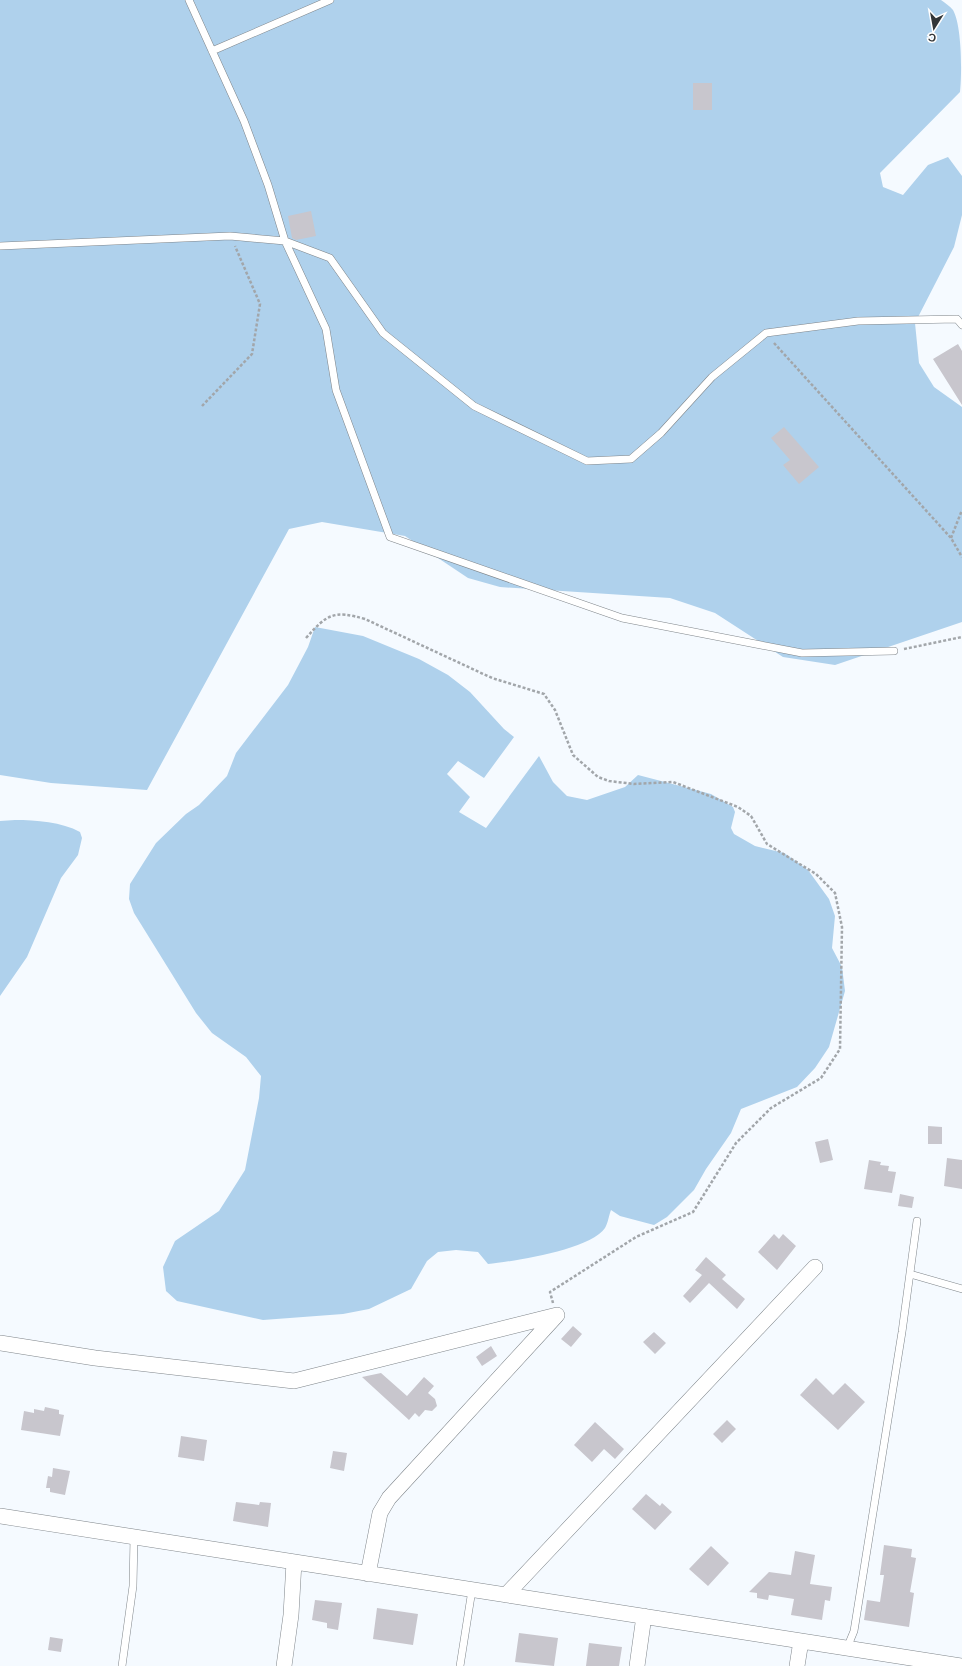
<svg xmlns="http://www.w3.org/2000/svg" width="962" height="1666" font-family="Helvetica,sans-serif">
<rect width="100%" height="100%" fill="#f5faff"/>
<path fill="#afd1ec" d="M0,0H941C945,3 950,6 953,10C962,26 962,73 960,92L880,173L883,187L903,195L928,165L948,157L962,176V215L954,247L915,323L919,363L934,387L962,407V622L835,665L783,657L715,613L670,598L500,587L468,578L405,536L322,522L289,529L147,790L51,783L0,775Z
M315,627L363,636L419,659L448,675L470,692L504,729L514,737L484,778L458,761L447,774L470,797L459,812L486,828L539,756L553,782L567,796L587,800L625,787L638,775L711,794L733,807L735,812L731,828L734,834L755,846L784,853L808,870L829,899L835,916L832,948L842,967L845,991L829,1047L815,1068L797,1087L741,1109L731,1133L706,1169L694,1190L667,1217L654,1225L620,1216L611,1210C609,1215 608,1223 605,1228C590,1250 515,1261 488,1264L478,1252L456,1250L438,1252L427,1261L411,1289L369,1309L343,1314L263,1320L177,1301L166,1291L163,1267L175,1241L219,1211L245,1170L259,1098L261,1076L246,1057L212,1033L196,1013L134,913L129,899L130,884L156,843L186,814L199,805L227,776L236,753L288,685L308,647Z
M15,820C36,820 62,822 80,832L82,838L78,855L61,878L27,957L0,996V821Z"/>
<path fill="#c8c6cd" d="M693,83H712V110H693Z
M311,211L316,236L296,240L292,238L288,216Z
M958,344L962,351V405L933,359Z
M784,427L819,467L799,484L783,465L790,460L771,438Z
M928,1126L942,1127V1144H928Z
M828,1139L833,1160L820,1163L815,1142Z
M947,1158L962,1160V1189L944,1186Z
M869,1160L881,1162L880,1165L889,1166L888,1171L896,1172L892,1193L864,1189Z
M900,1194L914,1197L912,1208L898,1206Z
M774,1234L779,1239L783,1234L796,1246L777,1270L758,1252Z
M706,1257L726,1275L722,1279L745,1299L737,1309L709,1283L690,1303L683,1296L702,1275L695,1270Z
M573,1326L582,1334L571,1347L561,1339Z
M654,1332L666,1343L655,1354L643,1342Z
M491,1346L497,1356L482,1366L476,1357Z
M381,1373L407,1396L424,1377L434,1386L428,1393L435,1399L437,1406L432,1411L425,1410L419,1417L415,1413L409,1420L362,1377Z
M816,1378L833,1395L845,1383L865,1402L838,1430L800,1395Z
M45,1407L59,1410V1414L64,1415L60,1436L21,1430L24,1411L34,1413V1409L44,1411Z
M727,1420L736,1429L722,1443L713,1434Z
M595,1422L624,1449L615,1459L604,1449L592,1462L574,1445Z
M181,1436L207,1440L204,1461L178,1457Z
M333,1451L347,1453L344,1471L330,1468Z
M53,1468L70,1471L65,1495L50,1492V1488H46L48,1476L52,1477Z
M646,1494L660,1506L662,1503L672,1512L655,1530L632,1509Z
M236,1502L259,1505L260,1502L271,1503L268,1527L233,1521Z
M884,1545L912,1549L911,1557L916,1558L910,1592L914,1593L909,1627L864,1620L867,1600L880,1602L884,1575H880Z
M711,1546L729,1563L708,1586L689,1569Z
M795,1551L815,1555L810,1584L832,1587L830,1601L825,1600L822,1620L791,1615L794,1599L769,1595L768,1600L757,1598V1593L749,1592L769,1572L791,1575Z
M315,1600L342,1603L338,1630L327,1628V1623L312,1620Z
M377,1608L418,1614L413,1645L373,1639Z
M519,1633L558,1638L554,1666L515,1662Z
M50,1637L63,1639L61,1652L48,1650Z
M589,1643L622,1647L619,1666H586Z"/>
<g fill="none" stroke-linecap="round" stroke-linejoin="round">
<g stroke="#7f858a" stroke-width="8">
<path id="service" d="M189,0L244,121L268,185L285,241L326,329L336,390L390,537L622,618L802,653L894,651
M212,51L330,0
M0,246L230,236L285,241L330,258L383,333L474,406L587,461L631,459L661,433L712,377L766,333L858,321L957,319L962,325
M910,1274L962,1289
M847,1648L854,1631L902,1332L917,1221
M122,1666L133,1586L134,1537
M460,1666L472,1590"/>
</g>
<g stroke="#7f858a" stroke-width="16">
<path id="minor" d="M0,1343L95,1358L294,1381L557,1315L389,1498L380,1513L368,1574
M0,1516L962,1666
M506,1595L815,1267
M284,1666L291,1615L294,1562
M637,1666L644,1616
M797,1666L801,1641"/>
</g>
<path stroke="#a2a6aa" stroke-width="2.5" stroke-dasharray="3 2" stroke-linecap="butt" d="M774,343L951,538L962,557
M202,406L252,354L260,304L235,246
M951,538L962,510
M306,638C327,614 334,610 365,619L492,678L544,694L555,710L573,755L598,777L609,781L634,784L673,782L738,807L751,816L767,844L816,874L835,893L842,927L840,1049L821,1078L771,1108L736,1143L693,1212L636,1237L550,1292L553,1303
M904,649L962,637"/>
<use href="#service" stroke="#fff" stroke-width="7"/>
<use href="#minor" stroke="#fff" stroke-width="15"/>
</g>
<g transform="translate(934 28) rotate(191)" stroke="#ffffff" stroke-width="3" paint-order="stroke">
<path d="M0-3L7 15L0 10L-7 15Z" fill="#333638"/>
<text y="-6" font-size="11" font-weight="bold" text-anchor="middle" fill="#333638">С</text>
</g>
</svg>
